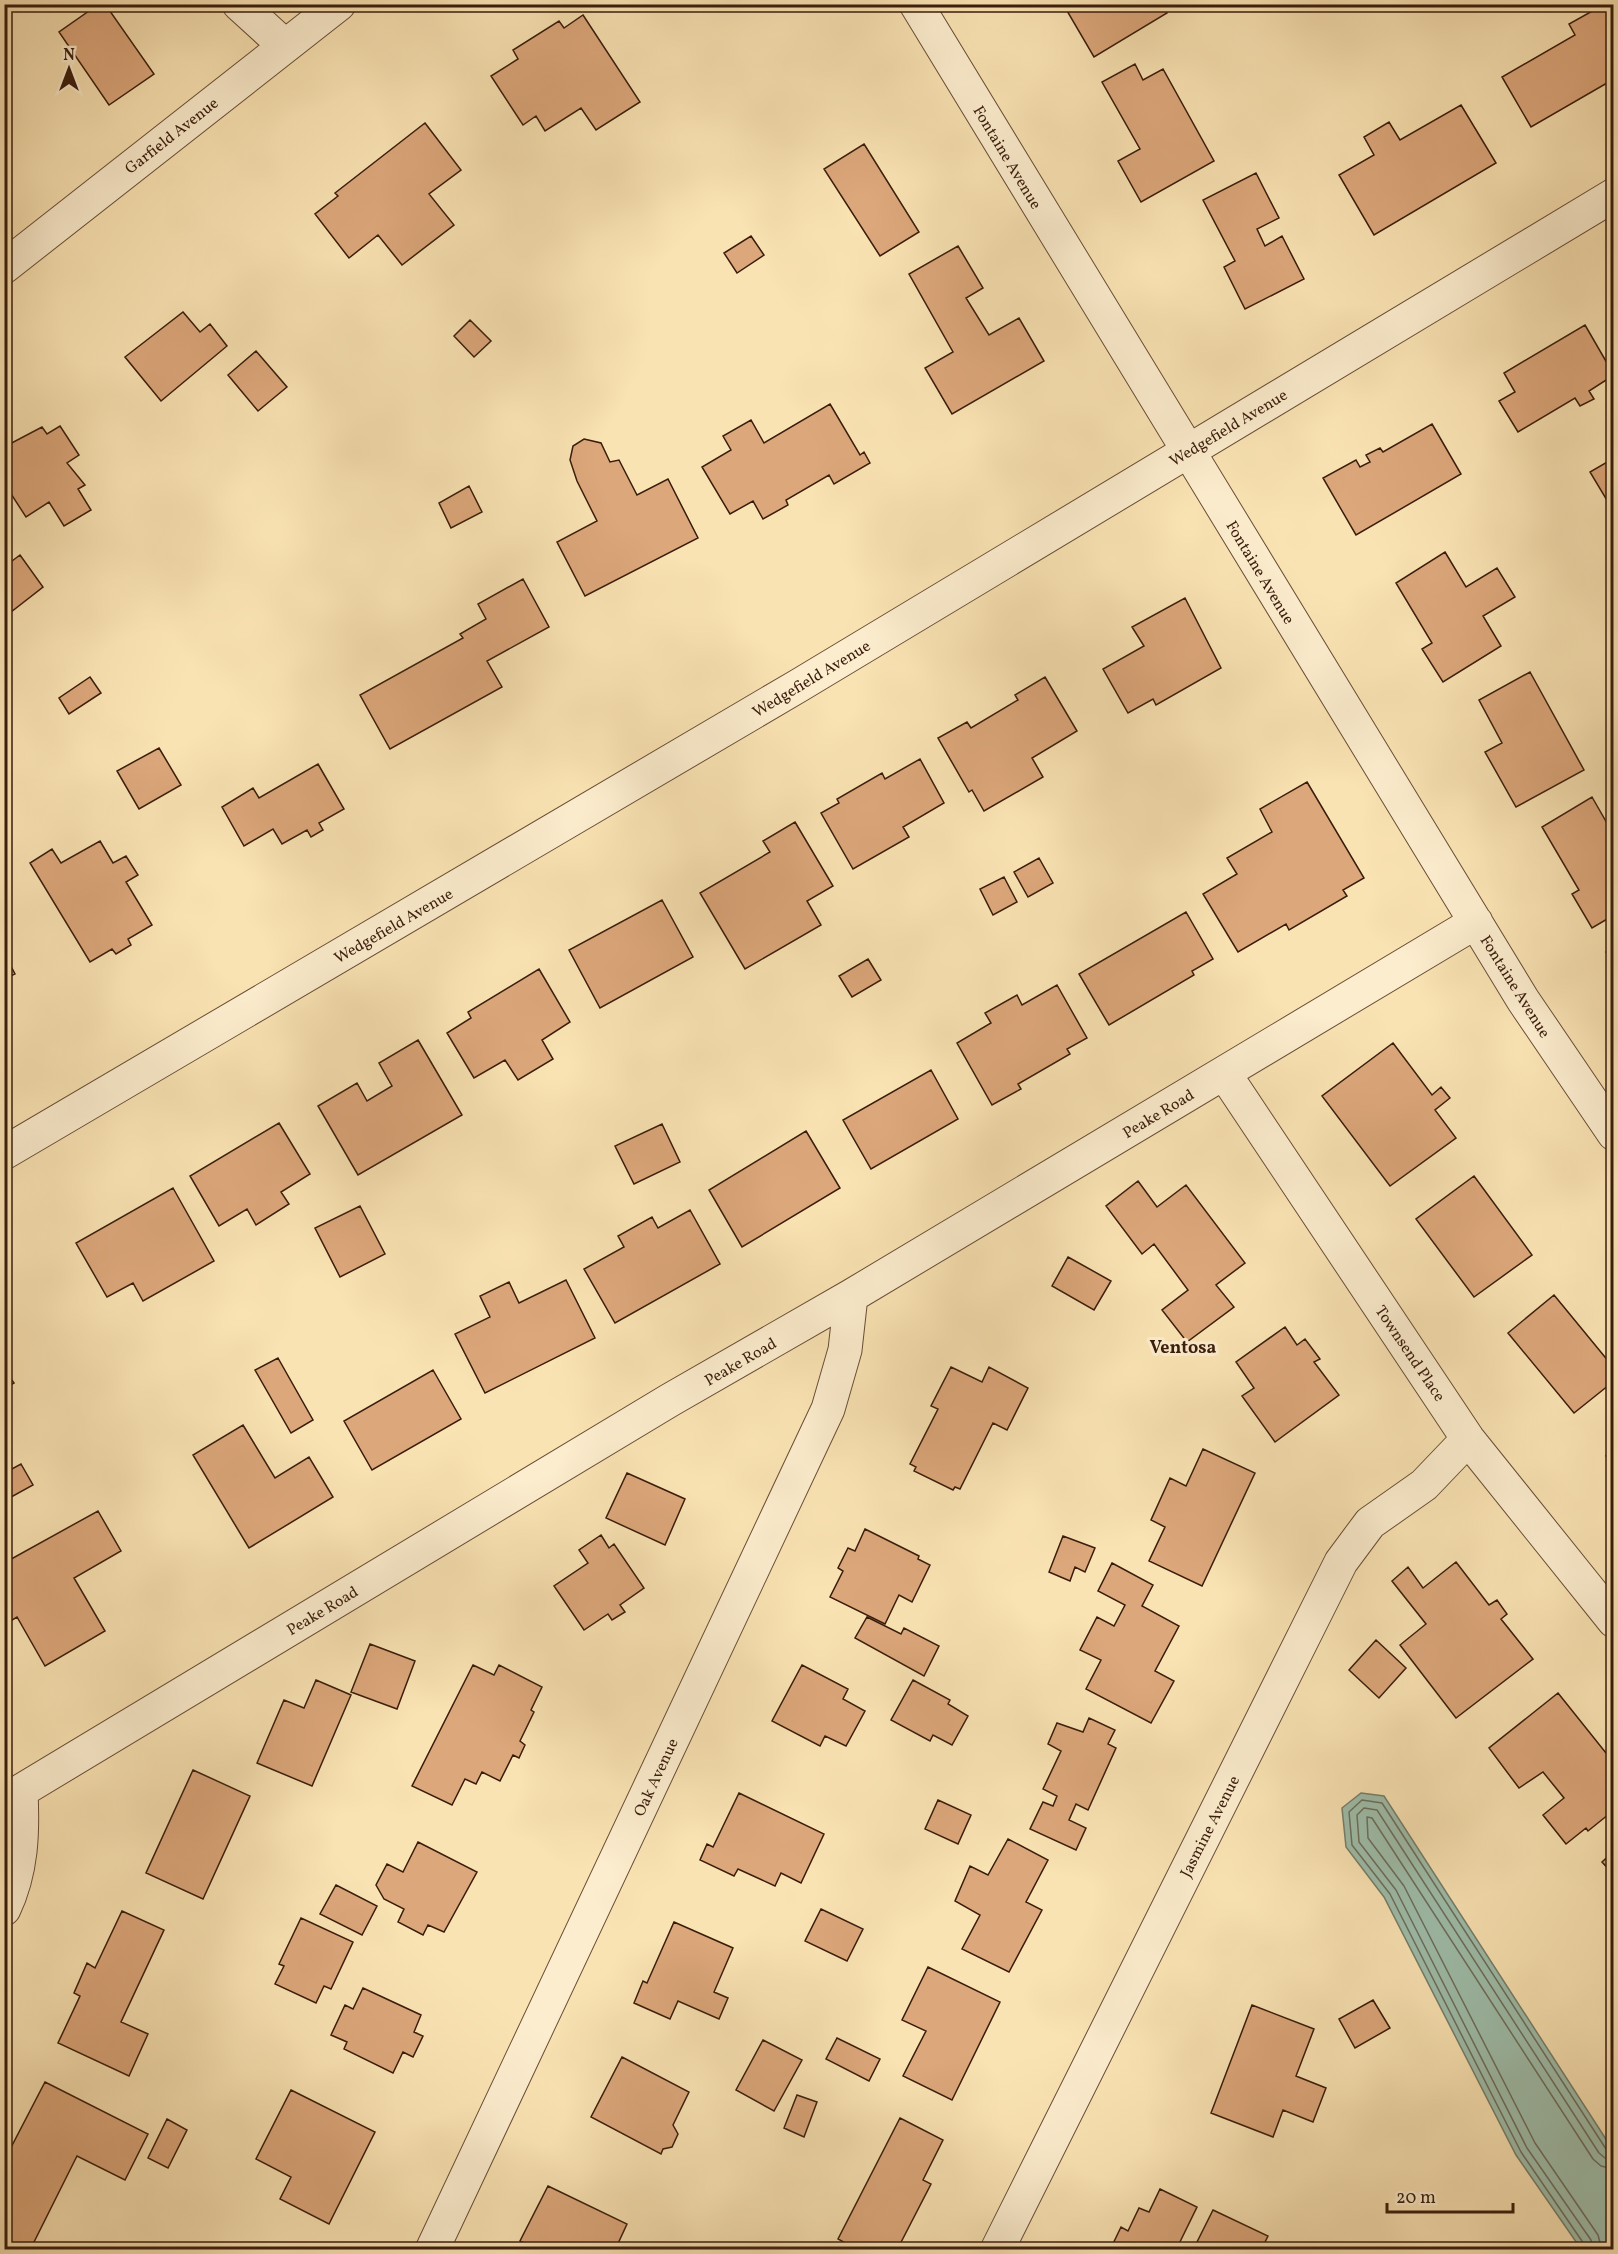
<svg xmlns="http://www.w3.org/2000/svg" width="1618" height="2254" font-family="Vollkorn,serif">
<rect width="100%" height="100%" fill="#fae3b3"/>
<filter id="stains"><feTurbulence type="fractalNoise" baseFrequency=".00333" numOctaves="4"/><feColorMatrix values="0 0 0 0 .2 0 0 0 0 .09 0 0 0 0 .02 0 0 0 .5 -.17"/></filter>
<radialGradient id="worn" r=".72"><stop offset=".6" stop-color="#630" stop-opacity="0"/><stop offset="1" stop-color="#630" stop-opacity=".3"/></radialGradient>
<path fill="#9ebeab" stroke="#767e6b" stroke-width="1.5" d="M1361,1793L1384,1796L1613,2150V2249H1581L1516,2155L1384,1897L1346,1847L1342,1808Z"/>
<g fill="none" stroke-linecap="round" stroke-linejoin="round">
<path stroke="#6c6e5c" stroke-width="1.5" d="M1585,2250L1584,2244L1521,2152L1390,1894L1352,1845L1349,1812L1362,1800L1382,1803L1606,2149L1614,2152
M1593,2250L1591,2240L1527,2148L1396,1890L1359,1842L1357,1815L1364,1808L1377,1810L1599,2153L1605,2158L1614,2160
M1602,2250L1598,2235L1535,2143L1404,1886L1368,1838L1367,1817L1372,1818L1593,2159L1601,2166L1614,2169"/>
</g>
<path fill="#dca77b" stroke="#391d0c" stroke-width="1.5" d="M99,4H105L154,74L109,105L59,32Z
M1063,4H1162L1167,13L1094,57Z
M1603,5L1614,23V79L1531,127L1502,77L1575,35L1569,24Z
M583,15L640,102L596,130L581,108L545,131L536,116L523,125L491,76L518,59L513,50L559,21L564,28Z
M1135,64L1143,80L1163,69L1214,161L1141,202L1118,161L1140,149L1102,82Z
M1461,105L1496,163L1374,235L1339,175L1374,155L1364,137L1389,122L1400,140Z
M425,123L461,170L429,194L454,225L402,265L378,235L349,258L315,214L338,196L335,193Z
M864,144L919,232L880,256L824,169Z
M1256,173L1279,218L1257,229L1265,246L1282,236L1304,279L1245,309L1224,267L1235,261L1203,200Z
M751,236L764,255L737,273L724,253Z
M958,246L983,288L966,298L989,335L1019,318L1044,361L952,414L925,368L953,352L909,274Z
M183,312L200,332L210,324L227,346L161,401L125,357Z
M470,320L491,341L474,357L454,336Z
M1585,325L1614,375L1589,391L1594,399L1580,406L1575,398L1518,432L1499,401L1515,392L1504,373Z
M256,351L287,387L258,411L228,375Z
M830,404L860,455L864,452L870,463L834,484L829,475L786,500L788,505L763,519L753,501L730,514L702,467L731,450L723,436L751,420L764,443Z
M1432,424L1461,474L1356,535L1323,478L1356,460L1360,467L1370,462L1366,455L1380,448L1383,452Z
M60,426L79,455L67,463L85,485L78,489L91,510L64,526L49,502L26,517L4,483V447L42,427L47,434Z
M584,439L601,443L610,462L619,460L637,495L668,479L698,538L585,596L557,542L597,521L577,481L570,460L573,446Z
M1614,458V512L1590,472Z
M469,486L482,512L451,528L439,503Z
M1445,552L1466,587L1497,568L1515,597L1483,616L1501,646L1443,682L1422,649L1432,643L1396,583Z
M20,555L43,587L11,612L4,604V567Z
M523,579L549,627L487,661L502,687L390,749L360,695L463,638L460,634L486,619L478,604Z
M1185,598L1221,668L1156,705L1153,699L1128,713L1103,669L1144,646L1132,627Z
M1530,672L1584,770L1516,807L1485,752L1502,743L1479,700Z
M90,677L101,693L69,714L59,698Z
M1045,677L1077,731L1032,758L1043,777L984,811L972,790L969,792L938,738L967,722L971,728L1018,700L1015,695Z
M159,748L181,785L139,809L117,771Z
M920,759L944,803L903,827L909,837L853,869L821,813L839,803L837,799L882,773L885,779Z
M318,764L344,809L319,823L323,830L311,837L307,830L282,844L273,829L244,846L222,807L253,788L259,798Z
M1307,782L1364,878L1343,890L1347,896L1289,930L1286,924L1238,952L1203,894L1237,874L1227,858L1272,832L1260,809Z
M1592,797L1611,830L1614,829V915L1592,928L1572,894L1579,890L1542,827Z
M795,822L833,886L807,901L821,925L745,969L700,893L770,852L763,841Z
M100,841L113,863L126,856L138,875L126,882L152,925L128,939L131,945L116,954L112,949L90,962L30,863L52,849L61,863Z
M1039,858L1053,883L1028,897L1014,872Z
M1004,877L1017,902L993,915L980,889Z
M662,900L693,957L600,1008L569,950Z
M1186,912L1213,959L1192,971L1194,975L1109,1025L1079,974Z
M1614,948V965L1606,952Z
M4,953L15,974L4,979Z
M868,959L881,980L852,997L839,976Z
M539,969L570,1022L542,1040L553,1059L518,1080L505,1060L474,1078L447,1033L471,1018L468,1012Z
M1057,985L1087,1038L1067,1049L1070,1054L1018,1084L1021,1089L992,1105L957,1043L991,1023L985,1013L1017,995L1022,1005Z
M418,1040L462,1115L358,1175L318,1106L357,1083L367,1101L392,1086L379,1063Z
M1393,1043L1432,1095L1441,1087L1450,1098L1435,1110L1456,1138L1390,1186L1322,1096Z
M931,1070L958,1119L871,1169L843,1120Z
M279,1123L310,1174L281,1192L289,1204L256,1225L247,1209L219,1226L190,1176Z
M662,1124L680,1162L634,1184L615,1146Z
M806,1131L840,1188L742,1247L709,1190Z
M1474,1176L1532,1255L1474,1297L1416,1219Z
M1138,1181L1157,1207L1186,1185L1245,1263L1216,1285L1234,1307L1187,1342L1162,1310L1188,1290L1154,1244L1142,1254L1106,1206Z
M173,1188L214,1261L143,1301L133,1283L107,1297L76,1243Z
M360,1206L385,1254L340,1277L315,1228Z
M690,1210L720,1264L615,1323L584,1269L624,1247L618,1236L652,1217L658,1228Z
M1068,1257L1111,1281L1094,1310L1052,1286Z
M566,1280L595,1338L485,1393L455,1334L490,1317L480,1296L509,1282L519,1303Z
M1554,1295L1614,1368V1381L1574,1413L1508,1333Z
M1285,1327L1297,1345L1305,1339L1320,1359L1314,1362L1339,1395L1275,1442L1242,1396L1254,1388L1236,1362Z
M4,1352L11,1362L4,1366Z
M278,1358L313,1420L291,1433L255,1370Z
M951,1367L982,1382L989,1367L1028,1388L1007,1430L993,1423L960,1489L955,1487L953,1490L914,1471L916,1467L910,1464L938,1409L931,1406Z
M4,1369L14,1383L4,1389Z
M433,1370L461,1419L372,1470L344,1421Z
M243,1425L275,1478L309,1457L333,1497L249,1548L193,1455Z
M1203,1449L1255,1473L1202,1586L1149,1561L1165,1527L1151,1520L1170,1478L1186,1486Z
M1614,1450V1467L1606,1456Z
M21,1464L33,1485L4,1501V1466L7,1465L10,1470Z
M627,1473L685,1499L665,1545L606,1518Z
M98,1511L121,1551L74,1578L105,1631L45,1666L17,1617L4,1625V1563Z
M865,1529L919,1556L918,1559L930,1565L912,1602L899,1595L885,1624L830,1597L843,1571L838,1568L848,1548L855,1551Z
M601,1535L609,1548L614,1544L644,1588L620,1605L625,1612L612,1620L608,1614L584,1630L554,1586L588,1563L579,1550Z
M1063,1536L1095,1548L1085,1572L1075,1567L1070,1581L1049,1572Z
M1456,1562L1489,1605L1497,1600L1507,1614L1501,1619L1533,1659L1456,1718L1400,1645L1426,1624L1392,1581L1408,1567L1423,1588Z
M1112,1563L1153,1585L1142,1606L1179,1626L1155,1671L1174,1681L1151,1723L1086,1689L1101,1660L1080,1650L1097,1617L1114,1626L1125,1605L1098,1591Z
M867,1617L901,1634L904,1628L939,1646L924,1676L855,1638Z
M1376,1640L1406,1668L1379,1698L1349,1670Z
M370,1644L415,1661L397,1709L351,1692Z
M473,1665L494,1675L499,1665L542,1687L531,1710L534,1712L520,1741L525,1745L519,1758L513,1755L500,1781L482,1772L476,1784L465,1779L452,1805L412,1786Z
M802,1665L848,1689L843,1699L865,1711L846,1746L825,1736L820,1746L772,1721Z
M316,1680L351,1695L312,1786L257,1763L284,1700L304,1708Z
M913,1680L950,1700L948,1704L968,1716L952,1745L933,1735L930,1741L891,1720Z
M1558,1693L1614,1763V1810L1588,1831L1586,1828L1566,1844L1543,1815L1564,1798L1543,1772L1519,1788L1489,1748Z
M1089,1718L1115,1730L1108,1744L1116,1748L1088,1810L1076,1804L1069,1820L1086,1828L1076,1850L1030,1829L1043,1802L1053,1806L1057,1796L1043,1789L1061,1751L1048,1744L1057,1723L1083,1732Z
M193,1770L250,1796L203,1899L146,1873Z
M739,1793L824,1834L801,1883L781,1873L775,1886L738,1869L734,1876L700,1860L707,1844L713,1847Z
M938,1800L971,1815L958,1844L925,1829Z
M1008,1839L1048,1860L1026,1902L1042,1910L1009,1972L962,1949L980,1915L955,1901L970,1866L988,1875Z
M418,1842L477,1872L444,1932L428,1925L423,1935L398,1922L404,1909L384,1899L376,1885L387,1864L403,1872Z
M1614,1851V1875L1602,1862Z
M336,1885L377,1906L362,1935L320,1914Z
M821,1909L863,1929L847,1961L805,1941Z
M122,1911L164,1930L121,2022L148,2034L129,2076L58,2043L80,1996L74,1993L87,1963L95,1968Z
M301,1918L353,1942L331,1989L324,1986L316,2003L275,1984L284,1966L279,1964Z
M674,1922L733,1948L714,1992L728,1998L719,2019L678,2001L670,2019L634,2003L643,1981L647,1983Z
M928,1967L1000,2002L952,2100L903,2076L926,2031L902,2020Z
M363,1988L421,2015L414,2032L423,2036L413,2057L403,2052L393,2073L344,2049L347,2042L331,2035L345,2005L353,2009Z
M1373,2000L1390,2028L1355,2048L1339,2019Z
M1252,2005L1314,2029L1296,2076L1326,2088L1313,2122L1283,2110L1273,2137L1211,2113Z
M837,2038L880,2059L869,2081L826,2059Z
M763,2040L802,2060L774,2111L736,2090Z
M622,2057L689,2092L673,2125L678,2134L672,2147L663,2149L661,2154L591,2117Z
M45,2082L148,2134L125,2180L77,2156L30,2250H4V2161Z
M291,2090L375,2132L329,2224L280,2199L291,2177L256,2159Z
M797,2095L817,2102L804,2137L784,2128Z
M900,2118L943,2140L923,2180L931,2184L897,2250H858L838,2239Z
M167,2119L187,2130L168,2168L148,2158Z
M548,2186L627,2224L615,2250H537L520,2241Z
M1160,2189L1197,2207L1176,2250H1110L1121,2227L1128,2231L1139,2208L1149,2212Z
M1213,2210L1268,2236L1261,2250H1193Z"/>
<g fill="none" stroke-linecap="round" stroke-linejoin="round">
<g stroke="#694e36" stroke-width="35">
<path id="minor" d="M239,4L285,46
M916,4L1523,1000L1614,1134
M4,267L339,4
M1224,1073L1468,1439L1614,1621
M4,1153L798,686L1614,195
M4,1801L670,1400L851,1296L1476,922
M4,1909C22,1871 23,1833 21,1791
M432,2250L828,1409L845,1350L851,1296
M997,2250L1341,1562L1370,1523L1424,1485L1468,1439"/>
</g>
<use href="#minor" stroke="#fcedce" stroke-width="33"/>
</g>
<g text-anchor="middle" stroke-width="6" stroke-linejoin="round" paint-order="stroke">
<g font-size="16" fill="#391d0c" stroke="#fcedce">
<text transform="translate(171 135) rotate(-38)" y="6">Garfield Avenue</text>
<text transform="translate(1008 157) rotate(59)" y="6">Fontaine Avenue</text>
<text transform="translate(1228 427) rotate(-31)" y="6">Wedgefield Avenue</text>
<text transform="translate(1261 572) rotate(59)" y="6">Fontaine Avenue</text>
<text transform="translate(811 678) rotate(-31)" y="6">Wedgefield Avenue</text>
<text transform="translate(393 925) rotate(-30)" y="6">Wedgefield Avenue</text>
<text transform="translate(1516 986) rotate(58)" y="6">Fontaine Avenue</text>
<text transform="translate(1158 1113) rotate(-31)" y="6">Peake Road</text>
<text transform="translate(1411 1353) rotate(56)" y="6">Townsend Place</text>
<text transform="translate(740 1361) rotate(-30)" y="6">Peake Road</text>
<text transform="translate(322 1610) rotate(-31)" y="6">Peake Road</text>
<text transform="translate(655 1777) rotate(-65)" y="6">Oak Avenue</text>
<text transform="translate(1209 1826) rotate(-63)" y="6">Jasmine Avenue</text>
</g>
<g font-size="18" font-weight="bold" fill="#391d0c" stroke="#fcedce">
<text x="1183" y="1353">Ventosa</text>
</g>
</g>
<rect width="1618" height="2254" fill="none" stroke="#fae3b3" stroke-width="24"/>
<rect x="6" y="6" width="1606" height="2242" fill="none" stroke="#391d0c" stroke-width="3"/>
<rect x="12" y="12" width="1594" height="2230" fill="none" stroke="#391d0c" stroke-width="1.5"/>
<g transform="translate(69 69)" stroke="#fcedce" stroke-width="4.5" paint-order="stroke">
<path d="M0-4.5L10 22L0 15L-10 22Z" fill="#391d0c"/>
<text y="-9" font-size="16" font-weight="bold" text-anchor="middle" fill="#391d0c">N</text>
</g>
<path d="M1387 2203v9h126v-9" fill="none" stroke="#391d0c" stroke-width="3"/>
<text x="1396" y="2203" font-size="18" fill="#391d0c" stroke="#fcedce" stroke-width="4.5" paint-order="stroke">20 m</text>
<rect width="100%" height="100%" filter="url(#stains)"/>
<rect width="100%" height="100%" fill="url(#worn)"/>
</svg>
